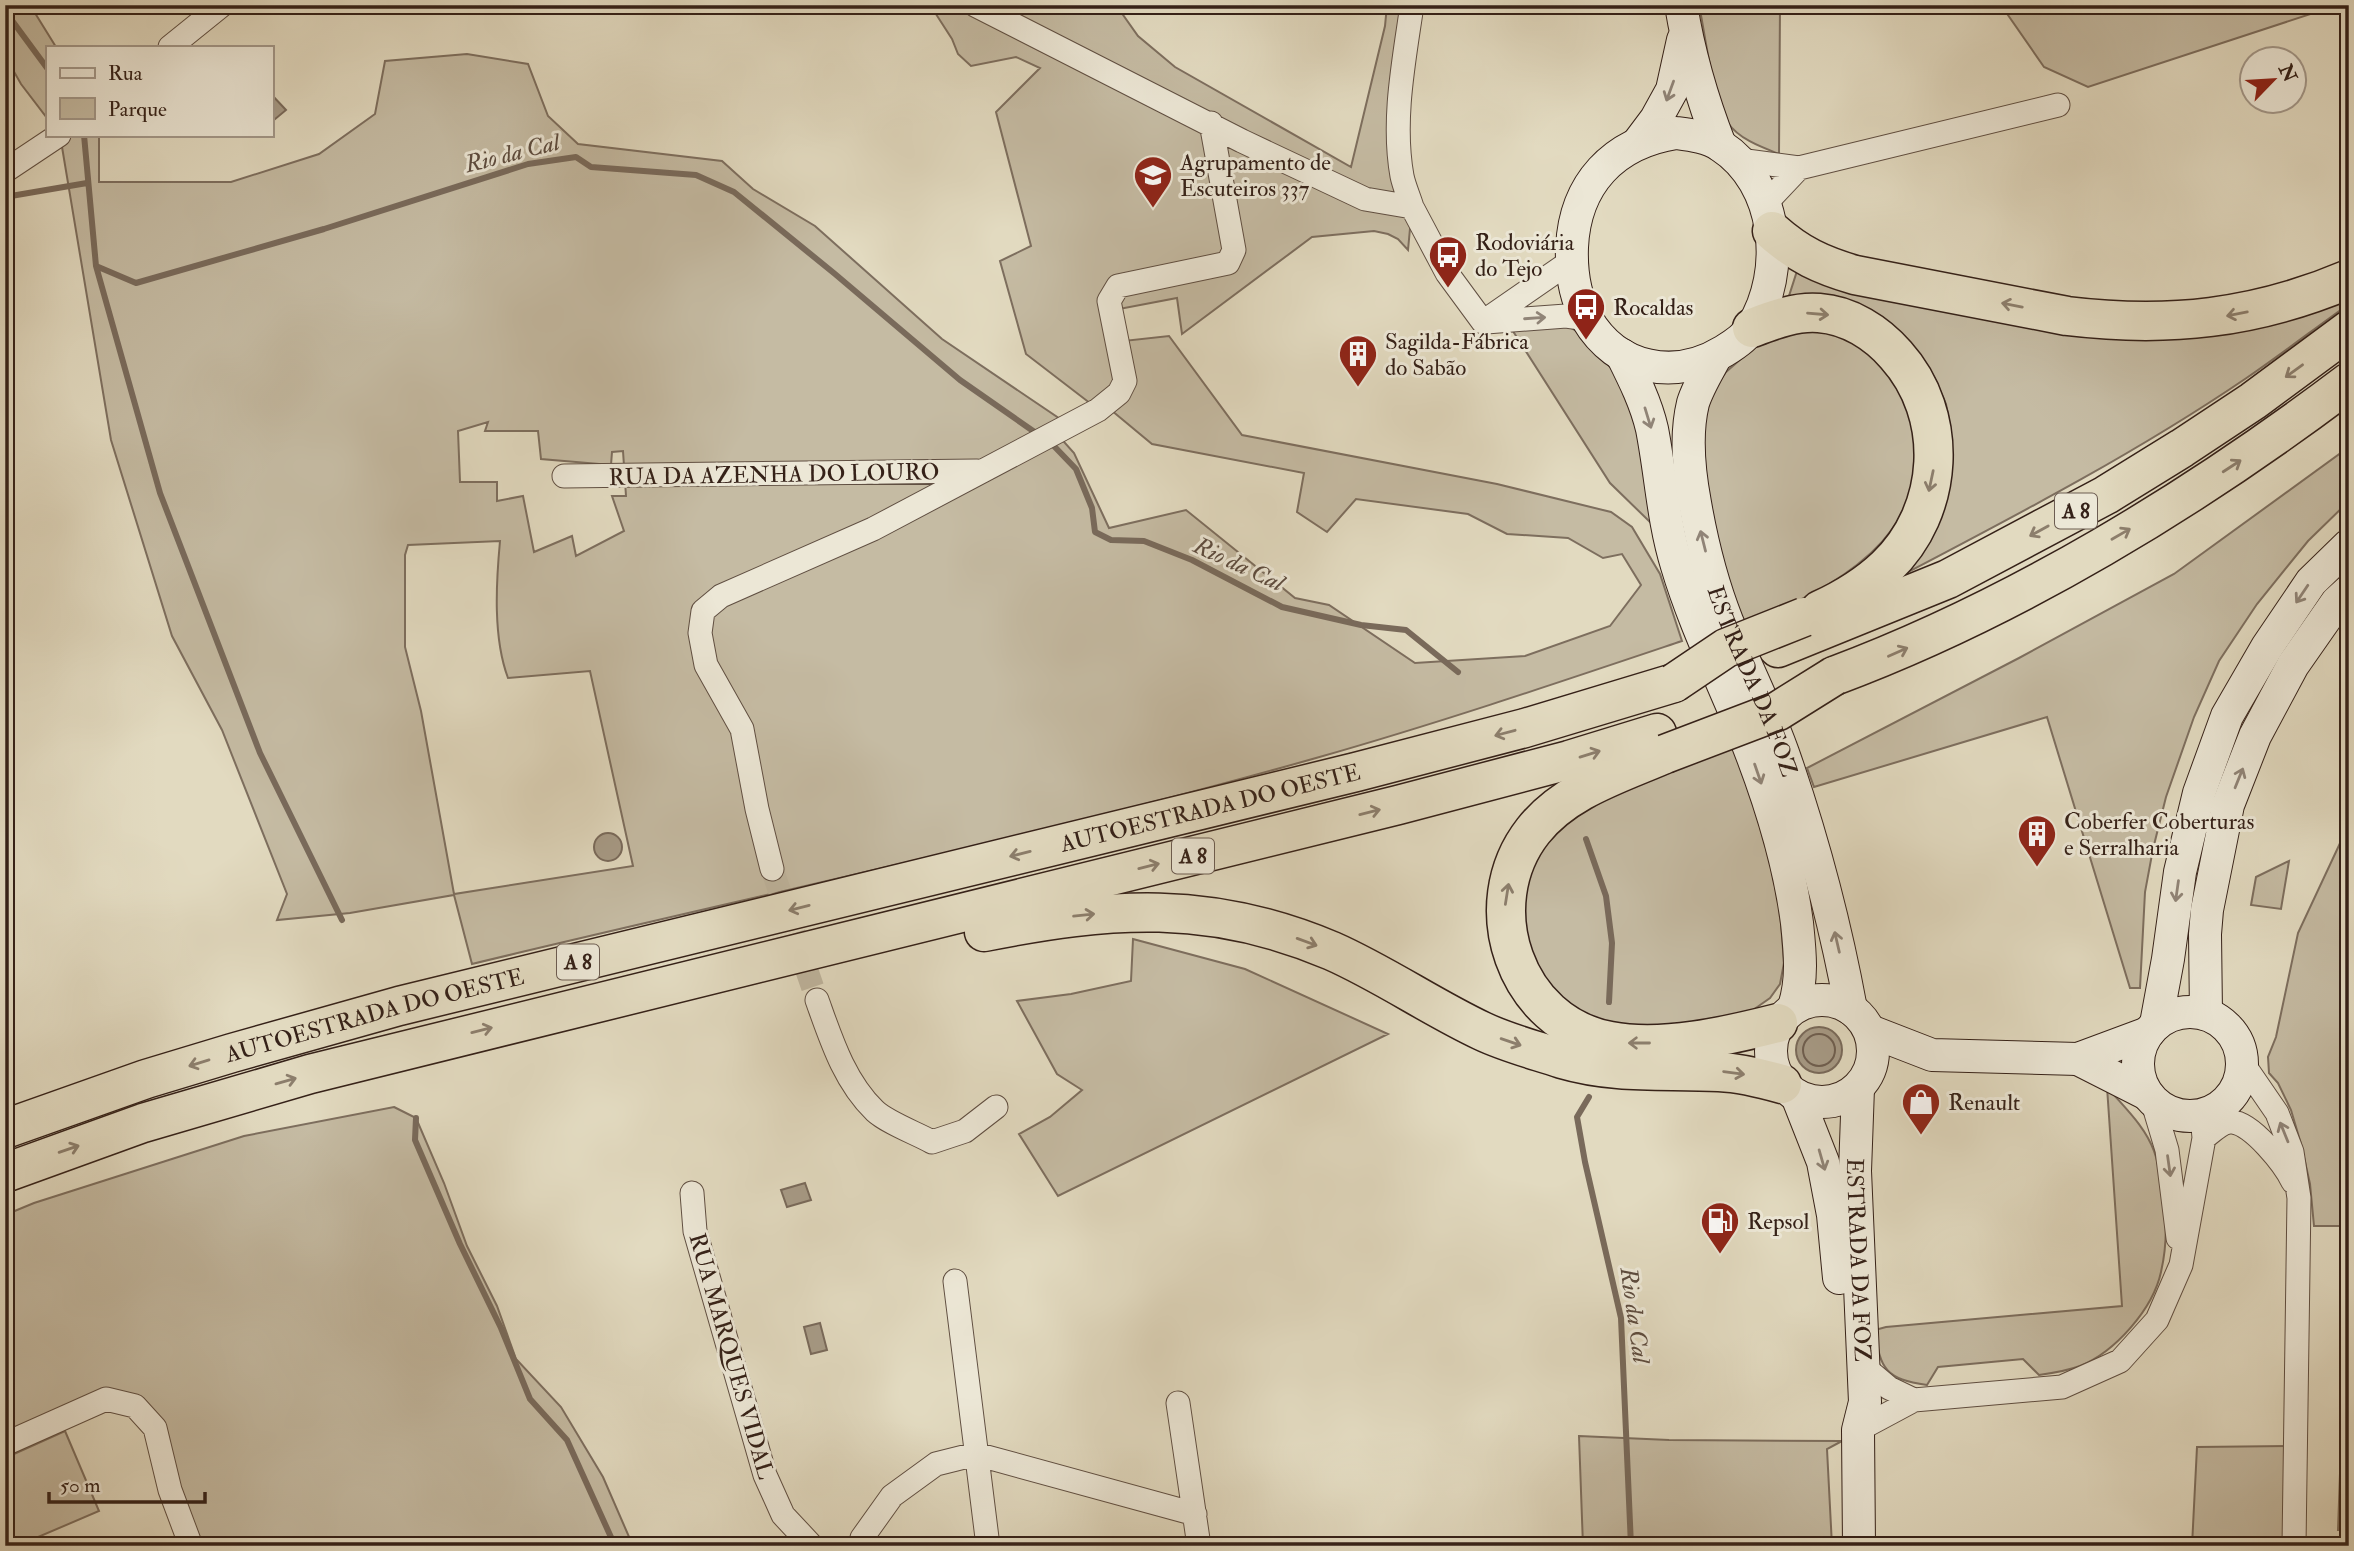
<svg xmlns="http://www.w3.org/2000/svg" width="2354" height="1551" font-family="'IM FELL Double Pica',serif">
<rect width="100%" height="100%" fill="#e2dac0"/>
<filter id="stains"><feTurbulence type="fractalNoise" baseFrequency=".00286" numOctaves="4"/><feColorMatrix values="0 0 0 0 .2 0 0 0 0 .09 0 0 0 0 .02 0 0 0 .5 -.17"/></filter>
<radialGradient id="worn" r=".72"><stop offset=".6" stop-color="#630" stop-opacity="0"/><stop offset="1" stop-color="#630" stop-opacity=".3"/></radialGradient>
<path fill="#c5bba3" stroke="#7d6e5e" stroke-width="2" fill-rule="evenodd" d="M5,5H30L56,47H47V118L21,84L5,56Z
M915,5H975L1021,28L1018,5H1116L1138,36L1175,67L1351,167L1385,26L1387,5H1412L1401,85L1412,207L1408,250L1398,239L1388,234L1374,231L1312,237L1182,334L1177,298L1119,309L1124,341L1169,336L1242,435L1497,484L1611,512L1632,527L1660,574L1682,641C1560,682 1439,723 1316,758C1038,837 753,896 472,964L454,895L350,913L277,920L287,894L222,730L172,636L111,440L60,135H99V182H231L319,154L375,114L385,61L467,54L528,64L548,116L578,144L722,161L753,189L815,226L942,339L1069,425L1056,433L1074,453L1109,528L1186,510L1295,598L1329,605L1415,663L1525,656L1610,626L1641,585L1622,554L1603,558L1568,538L1507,534L1468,514L1356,499L1327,532L1297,512L1304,473L1152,444L1105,405L1095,407L1026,354L1000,261L1031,246L996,112L1040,68L1016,57L971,66L958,54L952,39L934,11ZM488,422L485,431H538L541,459L611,465L612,452L623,451L626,496H612L624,531L576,556L572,536L534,552L523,496L497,501V482H460L458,431ZM500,541C496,584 493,638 508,678L590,671L633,866L454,894L421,711L405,647V555L408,545Z
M1699,5H1780L1779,154C1761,147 1739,139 1728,123C1713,101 1705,33 1699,5Z
M2001,5H2338L2088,87L2044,67Z
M1797,271L1997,317L2349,293V304C2314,329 2280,355 2245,379C2133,455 2013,517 1893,580L1951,431L1946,404L1934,377L1919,354L1789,296Z
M1558,323C1578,329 1583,335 1596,351C1607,363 1618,375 1625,390C1642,431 1645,479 1651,523L1610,483L1511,328Z
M1818,327C1832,333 1849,339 1861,347C1881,361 1908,398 1912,421C1918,446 1916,477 1908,501C1901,520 1885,540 1871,553C1834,587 1790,606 1744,623L1718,554L1700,440L1712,392L1726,372L1759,343Z
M2349,447V501L2308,541L2257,604L2219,661L2194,717L2166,797L2153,849L2145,892L2140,988H2130L2047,717L1814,787L1807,768L2019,658L2174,574Z
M1737,745L1770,862L1780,910L1784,963L1780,984L1770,998L1753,1010L1731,1020L1621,1029L1577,1014L1537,974L1519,925L1535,848L1573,812Z
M2349,824V1226H2314L2310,1184L2301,1144L2291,1110L2278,1083L2269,1073L2268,1057L2276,1037L2298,933Z
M2289,861L2281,909L2251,905L2256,877Z
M1133,939L1245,969L1388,1034L1058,1196L1019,1134L1050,1117L1082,1090L1057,1074L1017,1001L1071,994L1131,981Z
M2107,1087C2124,1107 2145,1126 2154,1151C2159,1164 2161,1179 2163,1193C2167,1219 2167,1246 2161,1272C2153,1309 2115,1352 2080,1366C2067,1371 2053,1373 2039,1375L2023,1359L1938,1367L1927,1385C1886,1379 1880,1370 1875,1330L1886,1327L2122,1306Z
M394,1107L416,1118L444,1183L467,1246L497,1306L516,1359L561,1407L603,1477L633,1546H191L155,1428L106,1399L5,1444V1215L34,1203L244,1136Z
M2344,1253H2349V1346L2344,1345Z
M2343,1389H2349V1530H2338Z
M65,1431L99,1511L17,1546H5V1458Z
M1579,1436L1669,1440L1842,1441L1827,1449L1832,1546H1583Z
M2296,1446L2295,1546H2192L2197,1447Z"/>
<path fill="#a79b87" stroke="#796a5b" stroke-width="2" d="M271,94L286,110L274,120L271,117Z
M594 847a14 14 0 1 1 28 0a14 14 0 1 1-28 0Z
M1796 1050a23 23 0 1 1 46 0a23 23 0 1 1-46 0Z
M805,1183L811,1200L787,1207L781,1190Z
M820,1323L827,1350L811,1354L804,1327Z"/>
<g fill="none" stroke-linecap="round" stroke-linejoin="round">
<path stroke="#6e5e50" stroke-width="2" d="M1803 1050a16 16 0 1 1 32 0a16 16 0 1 1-32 0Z"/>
<path stroke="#796a5b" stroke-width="6" d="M5,11L47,68
M84,135L96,266L136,283L324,229L528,164L576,157L591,167L696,175L734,192L835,274L960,380L1036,433
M5,197L87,183
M96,266L160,493L260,753L342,920
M1052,444L1076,469L1092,508L1095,532L1111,540L1144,541L1192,560L1282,607L1361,625L1406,630L1458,672
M1586,839L1606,896L1612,943L1609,1002
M1589,1097L1577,1117L1585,1162L1621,1318L1631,1546
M416,1118L415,1140L460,1244L501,1328L530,1399L567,1440L615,1546"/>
<path stroke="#bfb59e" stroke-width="23" stroke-dasharray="23 11" stroke-linecap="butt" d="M772,869L817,1000"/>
<g stroke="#604f42" stroke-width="25">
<path id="minor" d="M975,5L1242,141L1365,199L1412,207L1447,273L1483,322
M1412,5C1404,61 1392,120 1402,176C1404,186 1409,197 1412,207
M170,47L222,5
M1739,160L1799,168L2058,105
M5,171L59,135
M1766,203L1799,168
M1483,322L1571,261
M1486,322L1566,316L1588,319
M564,476L977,471
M772,869L757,809L742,729L706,665L700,633L703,611L721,596L873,529L1098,410L1119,393L1125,381L1109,301L1118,286L1228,263L1234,250L1211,123
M817,1000C831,1039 844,1081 875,1111C888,1123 916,1133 932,1142L965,1131L996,1107
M2242,1062L2277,1113L2292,1152L2299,1198L2294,1546
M2152,1100L2167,1150L2178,1238
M2204,1138C2212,1132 2222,1121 2232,1122C2252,1123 2285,1165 2293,1182
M692,1193L695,1231L765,1475L783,1515L812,1546
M955,1281L988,1546
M1863,1366L1889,1388L1914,1400
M1178,1403L1199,1546
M1858,1430L1914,1400L2062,1387L2120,1361L2157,1320L2181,1265L2204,1138L2202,1115
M5,1444L106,1399L135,1406L155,1428L170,1490L191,1546
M860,1546L862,1538L892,1496L936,1464L976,1454L1195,1514"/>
</g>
<g stroke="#352118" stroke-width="34">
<g id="secondary">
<path d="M1681,5C1689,54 1702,99 1720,145"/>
<path d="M1676,133C1691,135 1708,137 1721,146C1778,183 1787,271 1752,327C1746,337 1734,345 1724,351C1675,381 1617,370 1587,319C1575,297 1571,272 1572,247C1575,184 1613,143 1676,133Z"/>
<path d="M1638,143L1656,119L1672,90L1683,40"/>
<path d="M1622,355C1634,379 1646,403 1652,429C1661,475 1663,521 1677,566C1690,610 1709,652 1727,694C1759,767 1787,845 1797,923C1800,952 1803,979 1794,1007"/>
<path id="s1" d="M1716,356C1708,371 1698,387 1693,403C1685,436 1689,471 1695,503C1702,543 1712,583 1727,621C1745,665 1767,708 1783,753C1812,836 1835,922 1851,1009"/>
<circle cx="1822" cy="1051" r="51"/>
<circle cx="2190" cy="1064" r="52"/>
<path d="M2206,1014L2205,934L2207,910L2228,805L2255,736L2293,665L2337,602L2349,591"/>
<path d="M2156,1024L2168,959L2180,872L2199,793L2227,716L2267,647L2311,582L2349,545"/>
<path d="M1870,1031L1932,1055L2078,1059L2148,1033"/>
<path d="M2078,1059L2147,1094"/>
<path id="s2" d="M1858,1088L1855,1171L1865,1402L1858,1430L1859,1546"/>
<path d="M1797,1096L1823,1162L1833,1215L1839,1278"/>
</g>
</g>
<g stroke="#352118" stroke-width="41">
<g id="motorway">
<path d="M1772,231C1799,255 1821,265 1855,275L2067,316C2168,328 2255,319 2349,279"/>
<path d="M1752,328C1773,320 1796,311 1819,313C1849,315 1877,333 1896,355C1950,415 1945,511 1886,567C1867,585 1844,599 1820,610"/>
<path d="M1778,648L1948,579L2106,495L2182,448L2253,401L2349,330"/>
<path d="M1834,676C2016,608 2194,499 2349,382"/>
<path d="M1665,754C1619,774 1565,790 1533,831C1475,905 1515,1024 1610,1041C1662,1051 1727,1036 1778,1023"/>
<path d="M984,932C1110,907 1210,899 1332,951C1384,974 1431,1007 1482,1031C1507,1043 1535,1050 1562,1059C1617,1075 1664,1069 1719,1072C1741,1073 1761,1078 1782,1084"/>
<path id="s3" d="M5,1129L146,1079L232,1053L399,1006L1356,772L1525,728L1674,683"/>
<path d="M5,1173L143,1123L310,1074L1398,805L1569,760L1657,733"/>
</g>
</g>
<use href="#minor" stroke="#ece7d6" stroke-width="23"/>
<use href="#secondary" stroke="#ece7d6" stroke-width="32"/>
<use href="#motorway" stroke="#e2dac0" stroke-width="38"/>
<g stroke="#352118" stroke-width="41" stroke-linecap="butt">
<path id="motorway-bridge" d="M1674,683L1726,648L1804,617
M1665,754L1778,711L1834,676"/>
</g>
<use href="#motorway-bridge" stroke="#e2dac0" stroke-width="38"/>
</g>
<defs><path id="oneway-shaft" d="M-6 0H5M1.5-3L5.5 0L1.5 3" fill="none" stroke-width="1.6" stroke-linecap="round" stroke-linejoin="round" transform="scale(1.75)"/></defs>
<g stroke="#908477">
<use href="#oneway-shaft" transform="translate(1670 91) rotate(110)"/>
<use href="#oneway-shaft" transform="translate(1535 318) rotate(-4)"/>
<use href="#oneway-shaft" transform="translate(1648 418) rotate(73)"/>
<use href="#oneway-shaft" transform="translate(1703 541) rotate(-104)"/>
<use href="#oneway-shaft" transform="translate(2302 594) rotate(124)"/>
<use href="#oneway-shaft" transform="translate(1758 774) rotate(71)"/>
<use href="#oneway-shaft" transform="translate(2239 778) rotate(-68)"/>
<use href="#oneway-shaft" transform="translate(2177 891) rotate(98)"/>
<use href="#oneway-shaft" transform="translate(1837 942) rotate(-103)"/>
<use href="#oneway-shaft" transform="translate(2284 1132) rotate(-112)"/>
<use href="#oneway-shaft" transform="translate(1822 1160) rotate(74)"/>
<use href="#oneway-shaft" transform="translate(2169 1166) rotate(82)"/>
</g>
<g stroke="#8c7e6c">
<use href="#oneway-shaft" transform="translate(2012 305) rotate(-169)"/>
<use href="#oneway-shaft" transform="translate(1818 314) rotate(5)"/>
<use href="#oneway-shaft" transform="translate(2237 314) rotate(169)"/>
<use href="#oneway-shaft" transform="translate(2294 371) rotate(144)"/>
<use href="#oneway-shaft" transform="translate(2232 466) rotate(-33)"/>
<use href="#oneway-shaft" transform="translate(1931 481) rotate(102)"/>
<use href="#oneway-shaft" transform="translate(2039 531) rotate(151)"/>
<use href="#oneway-shaft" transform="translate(2121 534) rotate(-30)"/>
<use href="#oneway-shaft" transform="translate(1898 652) rotate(-24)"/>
<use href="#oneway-shaft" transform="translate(1505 733) rotate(165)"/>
<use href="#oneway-shaft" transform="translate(1590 754) rotate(-17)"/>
<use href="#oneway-shaft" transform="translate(1370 812) rotate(-14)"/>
<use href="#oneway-shaft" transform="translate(1020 854) rotate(166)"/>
<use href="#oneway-shaft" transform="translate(1149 866) rotate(-14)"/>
<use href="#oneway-shaft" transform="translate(1507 894) rotate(-81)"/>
<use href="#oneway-shaft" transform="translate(799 908) rotate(166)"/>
<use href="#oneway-shaft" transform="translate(1084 915) rotate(-6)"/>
<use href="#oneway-shaft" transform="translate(1307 942) rotate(20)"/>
<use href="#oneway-shaft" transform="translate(482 1030) rotate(-14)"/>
<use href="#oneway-shaft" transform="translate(1511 1042) rotate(19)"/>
<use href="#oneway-shaft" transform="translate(1639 1043) rotate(180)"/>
<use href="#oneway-shaft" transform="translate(199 1063) rotate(163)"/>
<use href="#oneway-shaft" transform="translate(1734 1073) rotate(8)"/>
<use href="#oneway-shaft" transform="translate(286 1081) rotate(-16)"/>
<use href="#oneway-shaft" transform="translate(69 1149) rotate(-19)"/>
</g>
<defs>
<g id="school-pin" transform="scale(2.0125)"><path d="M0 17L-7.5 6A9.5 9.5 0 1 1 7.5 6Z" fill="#8f2418" stroke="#ece7d6"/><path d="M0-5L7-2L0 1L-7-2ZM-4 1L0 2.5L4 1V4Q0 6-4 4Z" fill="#fff"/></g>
<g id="bus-pin" transform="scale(2.0125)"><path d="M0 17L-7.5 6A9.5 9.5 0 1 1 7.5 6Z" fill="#8f2418" stroke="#ece7d6"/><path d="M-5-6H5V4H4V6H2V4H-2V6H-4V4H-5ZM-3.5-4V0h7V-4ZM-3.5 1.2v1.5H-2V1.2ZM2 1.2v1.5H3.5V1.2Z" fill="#fff"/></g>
<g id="building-pin" transform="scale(2.0125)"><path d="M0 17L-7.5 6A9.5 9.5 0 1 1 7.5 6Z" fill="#8f2418" stroke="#ece7d6"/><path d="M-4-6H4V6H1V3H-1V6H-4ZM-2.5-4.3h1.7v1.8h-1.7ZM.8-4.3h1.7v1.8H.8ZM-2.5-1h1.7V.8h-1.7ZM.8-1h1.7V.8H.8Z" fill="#fff"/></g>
<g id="shop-pin" transform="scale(2.0125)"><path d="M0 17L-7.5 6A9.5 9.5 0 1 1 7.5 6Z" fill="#8f2418" stroke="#ece7d6"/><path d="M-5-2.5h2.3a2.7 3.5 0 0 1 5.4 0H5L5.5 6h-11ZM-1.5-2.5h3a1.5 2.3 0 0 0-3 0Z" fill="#fff"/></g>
<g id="fuel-pin" transform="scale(2.0125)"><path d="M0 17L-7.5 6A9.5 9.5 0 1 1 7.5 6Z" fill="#8f2418" stroke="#ece7d6"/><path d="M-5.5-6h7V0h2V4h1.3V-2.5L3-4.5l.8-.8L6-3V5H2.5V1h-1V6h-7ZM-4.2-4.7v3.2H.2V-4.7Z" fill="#fff"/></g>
</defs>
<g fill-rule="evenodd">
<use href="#school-pin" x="1153" y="175"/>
<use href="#bus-pin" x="1448" y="255"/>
<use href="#bus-pin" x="1586" y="307"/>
<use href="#building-pin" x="1358" y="354"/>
<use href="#building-pin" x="2037" y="834"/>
<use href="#shop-pin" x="1921" y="1102"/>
<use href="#fuel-pin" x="1720" y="1221"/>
</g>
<g text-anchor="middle" stroke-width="6" stroke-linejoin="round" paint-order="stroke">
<g fill="#ece7d6" stroke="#6c5c51" stroke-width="2">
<rect x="2055" y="493.5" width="42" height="35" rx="5"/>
<rect x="1172" y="838.5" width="42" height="35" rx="5"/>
<rect x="557" y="944.5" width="42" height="35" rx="5"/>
</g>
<g font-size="21" font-weight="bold" fill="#352118">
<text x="2076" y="518">A 8</text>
<text x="1193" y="863">A 8</text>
<text x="578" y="969">A 8</text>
</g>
<g font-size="23" fill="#352118" stroke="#ece7d6" text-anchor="start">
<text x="1180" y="170">Agrupamento de<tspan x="1180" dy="26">Escuteiros 337</tspan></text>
<text x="1475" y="250">Rodoviária<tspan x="1475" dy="26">do Tejo</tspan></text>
<text x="1613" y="315">Rocaldas</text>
<text x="1385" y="349">Sagilda-Fábrica<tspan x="1385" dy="26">do Sabão</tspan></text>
<text x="2064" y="829">Coberfer Coberturas<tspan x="2064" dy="26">e Serralharia</tspan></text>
<text x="1948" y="1110">Renault</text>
<text x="1747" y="1229">Repsol</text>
</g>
<g font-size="23" fill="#352118" stroke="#ece7d6">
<text transform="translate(774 474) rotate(-1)" y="8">RUA DA AZENHA DO LOURO</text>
<text dy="8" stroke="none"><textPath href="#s1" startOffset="341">ESTRADA DA FOZ</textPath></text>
<text dy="8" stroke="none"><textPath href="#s3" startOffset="1248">AUTOESTRADA DO OESTE</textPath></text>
<text dy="8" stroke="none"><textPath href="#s3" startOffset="387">AUTOESTRADA DO OESTE</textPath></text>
<text dy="8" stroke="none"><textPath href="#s2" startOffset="172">ESTRADA DA FOZ</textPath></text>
<text transform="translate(732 1356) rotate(74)" y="8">RUA MARQUES VIDAL</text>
</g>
<g font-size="24" font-style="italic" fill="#5d4c3f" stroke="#ece7d6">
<text transform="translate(512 153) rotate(-14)" y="8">Rio da Cal</text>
<text transform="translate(1239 564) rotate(25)" y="8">Rio da Cal</text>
<text transform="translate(1635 1315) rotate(82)" y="8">Rio da Cal</text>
</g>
</g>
<rect width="2354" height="1551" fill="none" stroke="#e2dac0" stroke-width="28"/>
<rect x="7" y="7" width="2340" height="1537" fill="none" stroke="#352118" stroke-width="3.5"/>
<rect x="14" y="14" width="2326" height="1523" fill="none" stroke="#352118" stroke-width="2"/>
<rect x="46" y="46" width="228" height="91" fill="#ece7d6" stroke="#a3988a" stroke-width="2"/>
<rect x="60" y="68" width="35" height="10" fill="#ece7d6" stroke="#a3988a" stroke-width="2"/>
<text x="108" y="80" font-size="21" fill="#352118">Rua</text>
<rect x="60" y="98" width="35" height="21" fill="#c5bba3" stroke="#a3988a" stroke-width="2"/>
<text x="108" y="116" font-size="21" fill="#352118">Parque</text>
<g transform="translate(2273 80) rotate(65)"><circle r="33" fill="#ece7d6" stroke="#a3988a" stroke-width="2"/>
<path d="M0-5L12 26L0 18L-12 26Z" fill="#8f2418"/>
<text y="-10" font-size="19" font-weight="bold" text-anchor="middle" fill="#352118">N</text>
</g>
<path d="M49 1492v10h156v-10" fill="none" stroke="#352118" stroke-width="3.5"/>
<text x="60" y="1492" font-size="21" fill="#352118" stroke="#ece7d6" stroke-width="5" paint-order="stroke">50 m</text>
<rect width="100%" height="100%" filter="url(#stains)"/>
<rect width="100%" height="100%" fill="url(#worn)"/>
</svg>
